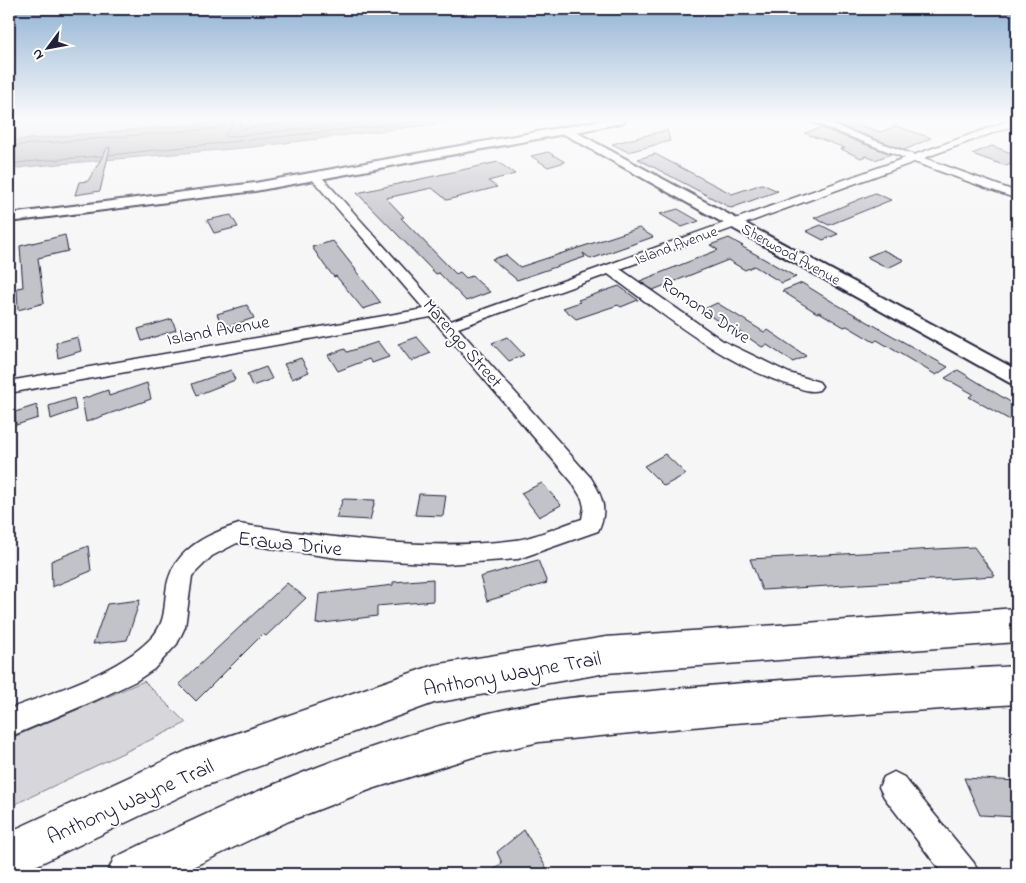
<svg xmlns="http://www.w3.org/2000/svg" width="1026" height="883" font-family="'Indie Flower',sans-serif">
<rect width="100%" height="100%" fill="#f6f6f7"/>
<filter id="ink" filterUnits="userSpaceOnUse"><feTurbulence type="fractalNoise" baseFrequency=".02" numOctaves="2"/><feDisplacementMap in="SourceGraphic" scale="10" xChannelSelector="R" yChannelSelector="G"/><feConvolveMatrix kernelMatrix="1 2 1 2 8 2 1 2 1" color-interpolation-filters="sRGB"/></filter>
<g filter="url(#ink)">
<path fill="#d7d7db" stroke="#7c7c8b" d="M9,120H244L9,141Z
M144,681L186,723L9,807V739Z"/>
<path fill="#aeaeb7" stroke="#767685" d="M244,120H467L254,147L25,167L9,170V141Z"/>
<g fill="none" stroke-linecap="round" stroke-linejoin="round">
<path stroke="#5a5a6d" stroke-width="1" d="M233,120L231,128L225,134L226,137L385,120
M240,120V127L242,129L314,120
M9,146L221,128L225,125L226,120
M110,155L433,120
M9,165L24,162L101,156"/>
</g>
<path fill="#c2c2c9" stroke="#22223b" d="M846,120L880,132L896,126L931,138L905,150L835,124Z
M821,128L891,154L875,160L866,156L861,158L841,149L845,148L804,133Z
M667,130L670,141L628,152L612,144Z
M992,146L1017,155V161L1006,166L972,154Z
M108,147L110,148L100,191L75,195L79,182L88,181Z
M548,152L565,162L548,167L531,156Z
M655,154L732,194L762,184L778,191L731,208L638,159Z
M498,162L515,174L488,181L497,187L447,200L432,188L386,198L404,217L401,218L456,274L460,272L466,278L472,276L490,292L466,301L439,273L436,274L357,193Z
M875,193L891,200L829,225L814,218Z
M678,209L699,221L682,227L660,214Z
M231,215L238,227L214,233L207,220Z
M821,225L838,234L823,240L806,231Z
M639,228L653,237L591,259L583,253L585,257L517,280L492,259L506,255L520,267Z
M65,235L68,251L38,258L44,303L18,310L17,288L23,287L20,246Z
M729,238L743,246H741L796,277L782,283L754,266L745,270L728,260L653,290L640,281L718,250L710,245Z
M333,241L356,270H355L381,303L363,309L336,276L334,277L325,266L312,247Z
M883,250L904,260L888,268L867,257Z
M802,283L836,304L948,367L936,375L877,340L874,342L847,326L844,327L819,312L817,313L782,291Z
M619,286L638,300L621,307L618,305L576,319L563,308L580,302L578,300Z
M717,303L764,332L768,330L806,356L793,362L767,345L762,347L740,332L736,334L702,310Z
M247,305L254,318L223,328L217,314Z
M172,319L176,330L142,341L138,329Z
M78,337L81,351L58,358L56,343Z
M417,337L431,353L411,361L398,344Z
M507,337L524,355L509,361L492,343Z
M378,342L389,357L372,363L369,359L338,371L328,355L345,349L347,352Z
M301,358L309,372L292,379L284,364Z
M266,367L272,379L252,386L247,374Z
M231,370L235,380L197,395L192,384Z
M958,370L1017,406V424L969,397L973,394L945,378Z
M147,383L151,399L86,422L82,399L108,390L109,396Z
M74,398L76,410L51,419L49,406Z
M37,405L38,418L16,425L15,412Z
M665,454L686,474L664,486L644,466Z
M542,483L561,505L539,517L521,493Z
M419,494L446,495L443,516L415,515Z
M343,499L375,500L370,520L336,518Z
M88,546L91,571L52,587L51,561Z
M974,547L995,576L762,590L750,559Z
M538,560L547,583L487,601L480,577Z
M433,579V601L377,606V616L316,624L319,594L393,585V582Z
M287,583L306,598L266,636L263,634L196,701L179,684Z
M140,600L127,640L93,644L107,604Z
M964,778L1017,781V817L980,815Z
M524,830L550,874H489L502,863L497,852Z"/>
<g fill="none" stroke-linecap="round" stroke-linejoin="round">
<g stroke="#22223b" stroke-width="3">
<path id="minor" d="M807,120H820L914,155L1011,120H1017V124L924,158L1017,192V199L914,162L620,269L723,341L789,373L819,382L822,386L819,390C810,393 802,389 793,386C724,365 666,316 608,274L458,328L591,478C603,497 608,511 598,531L518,559L446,564L337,558L237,543L212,556L192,576L185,627L177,644L154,669L136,681L96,700L9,737V709C53,692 123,671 154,635C165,621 164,609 166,592C170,552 204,535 239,524C330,537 424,552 516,540C538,537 561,525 582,519L584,507L582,499L572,482L431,317L9,393V381L424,309L311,178L310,176L311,174H319L451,321L905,158Z
M894,772L904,777L974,863L979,874H943L884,797L879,787L884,777Z"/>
</g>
<g stroke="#22223b" stroke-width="4">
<path id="tertiary" d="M603,120H626L621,123L576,132L1017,370V385L1010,383L564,134L255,191L9,222V214L255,183Z"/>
</g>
<g stroke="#22223b" stroke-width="3">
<path id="trunk" d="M1017,608V642L606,673L434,703L196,789L25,871L18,874H9V832L188,750L434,665L606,637Z
M1017,666V704L734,723L539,742L473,757L372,789L289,821L178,874H107L114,858C246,793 381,734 526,705C567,696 610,695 652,691C773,679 895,673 1017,666Z"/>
</g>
<use href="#minor" fill="#fff" fill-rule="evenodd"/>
<use href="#tertiary" fill="#fff" fill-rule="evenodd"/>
<use href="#trunk" fill="#fff" fill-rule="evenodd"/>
</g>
</g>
<linearGradient id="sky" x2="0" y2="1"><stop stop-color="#91b2d4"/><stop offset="0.49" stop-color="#fbfbfb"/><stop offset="1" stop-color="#fbfbfb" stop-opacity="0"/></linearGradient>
<rect width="1026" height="244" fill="url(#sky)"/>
<g text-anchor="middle" stroke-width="4" stroke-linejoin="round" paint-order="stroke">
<g font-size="15" fill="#22223b" stroke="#fff">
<text transform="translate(676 245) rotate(-20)" y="5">Island Avenue</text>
<text transform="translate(791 254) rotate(29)" y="5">Sherwood Avenue</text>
</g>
<g font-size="18" fill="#22223b" stroke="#fff">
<text transform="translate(706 310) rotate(34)" y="6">Romona Drive</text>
<text transform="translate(218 330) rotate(-10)" y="6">Island Avenue</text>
<text transform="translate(463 343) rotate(49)" y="6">Marengo Street</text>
</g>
<g font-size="21" fill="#22223b" stroke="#fff">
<text transform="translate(290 543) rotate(6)" y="7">Erawa Drive</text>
<text transform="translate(512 673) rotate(-10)" y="7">Anthony Wayne Trail</text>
<text transform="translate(130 801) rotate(-24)" y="7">Anthony Wayne Trail</text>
</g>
</g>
<rect width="1026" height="883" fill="none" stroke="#fff" stroke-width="30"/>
<rect x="15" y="15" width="996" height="853" fill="none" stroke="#22223b" stroke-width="2" filter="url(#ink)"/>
<g transform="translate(48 48) rotate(238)" stroke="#ffffff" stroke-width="4" paint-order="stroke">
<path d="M0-4L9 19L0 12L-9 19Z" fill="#22223b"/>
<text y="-8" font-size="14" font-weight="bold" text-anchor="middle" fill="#22223b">N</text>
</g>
</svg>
